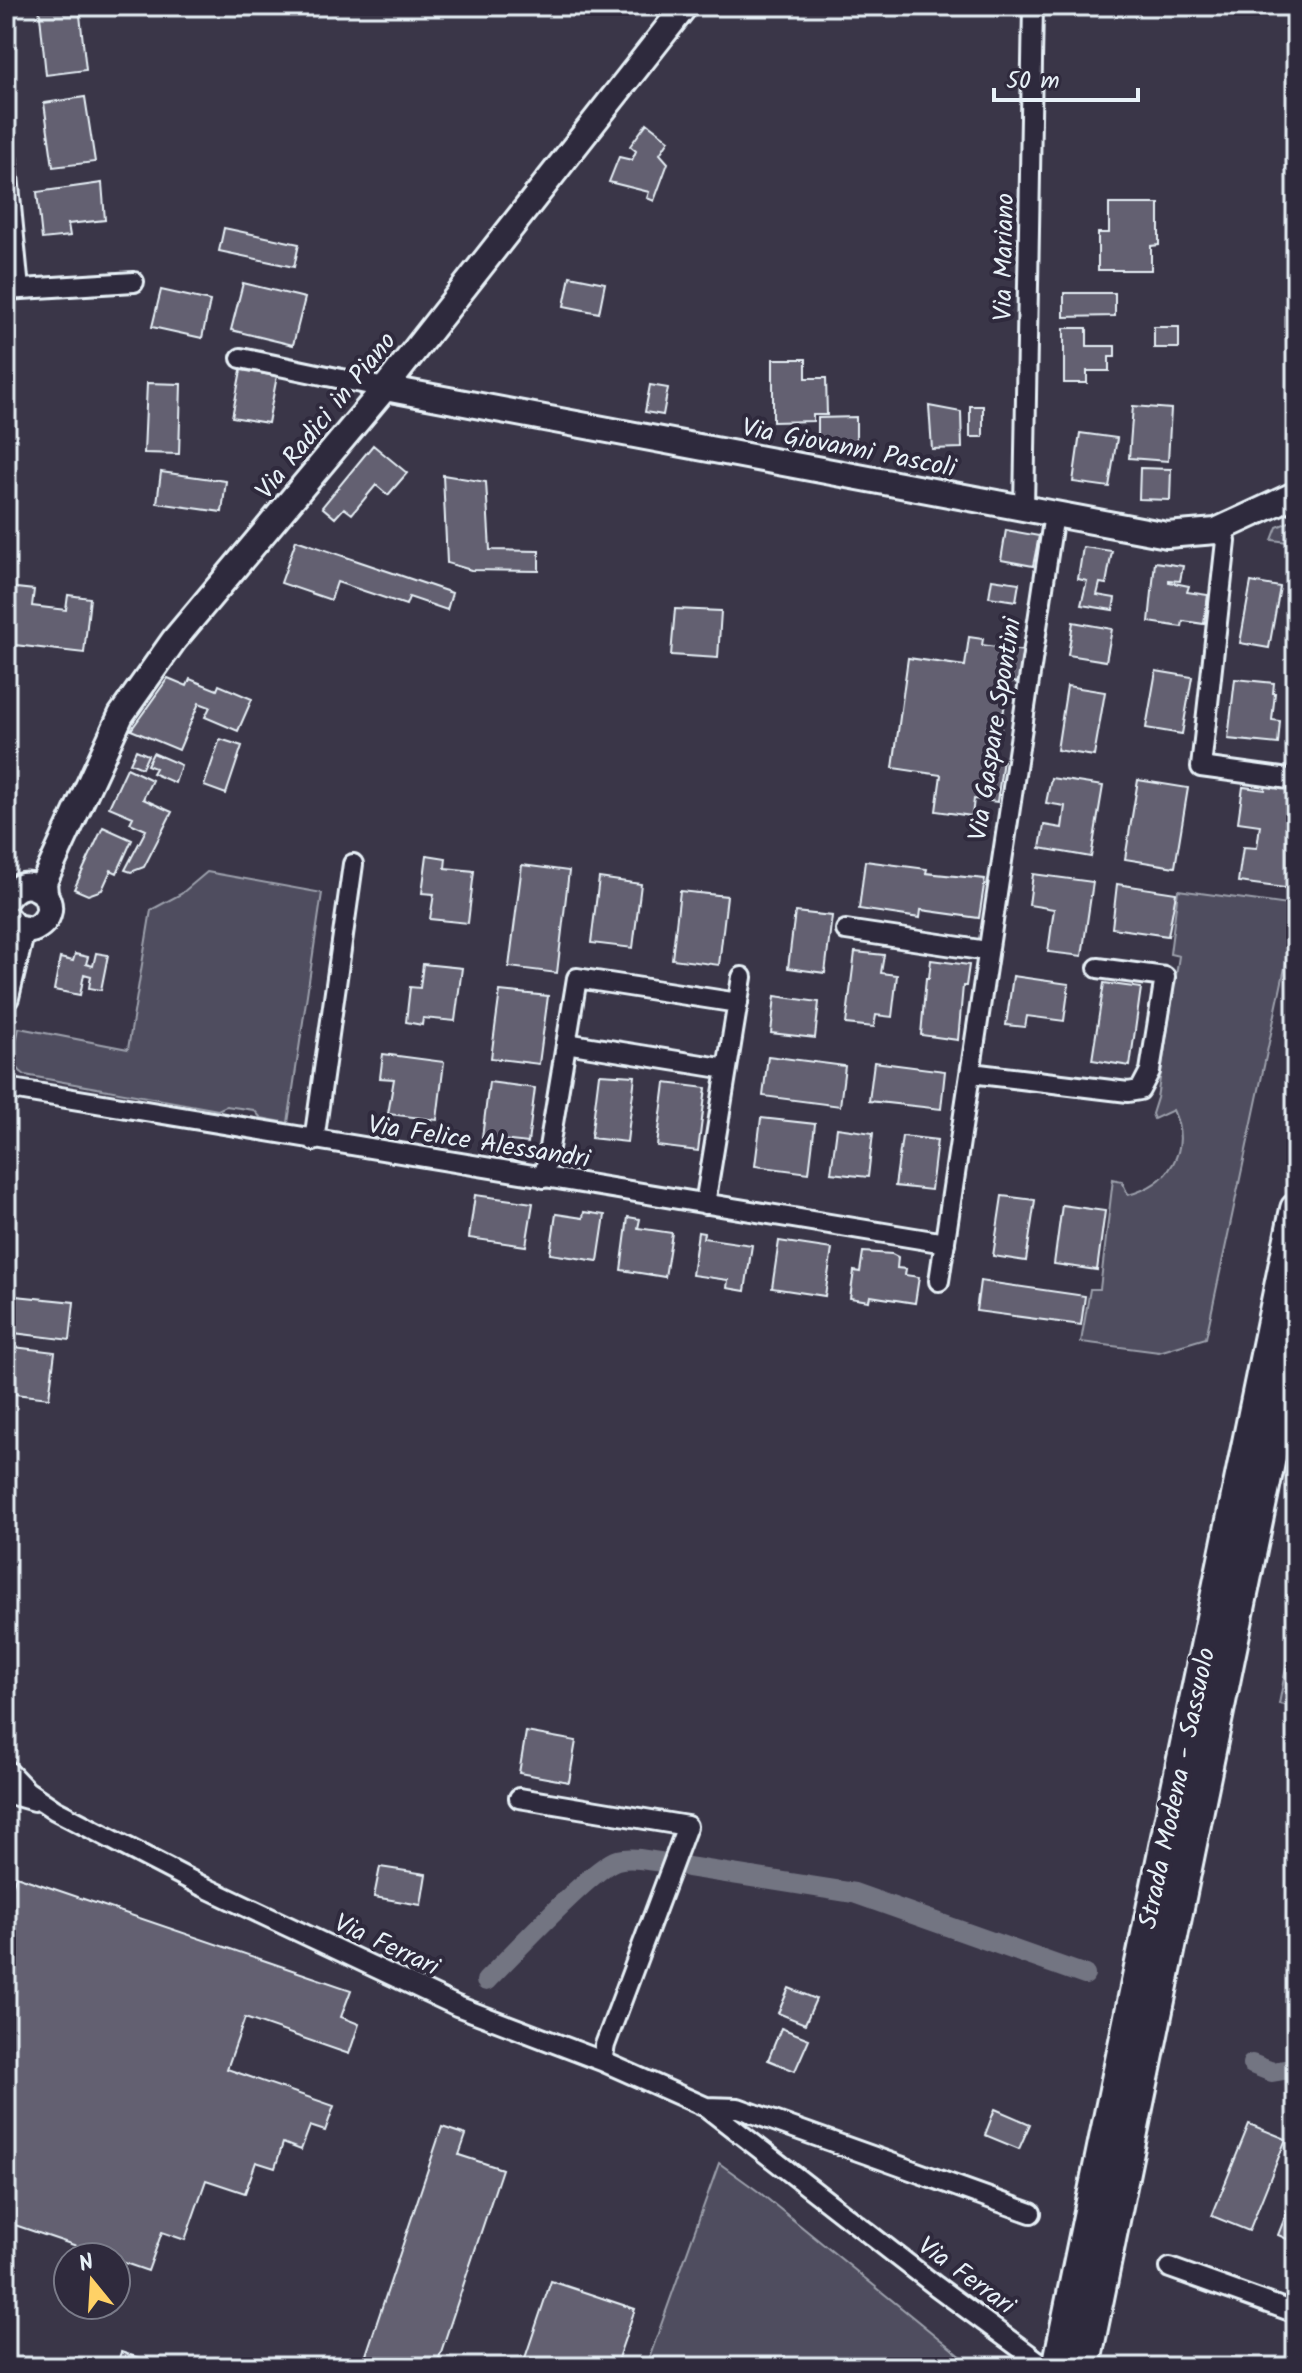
<svg xmlns="http://www.w3.org/2000/svg" width="1302" height="2373" font-family="Kalam,sans-serif">
<rect width="100%" height="100%" fill="#3a3648"/>
<filter id="ink" filterUnits="userSpaceOnUse"><feTurbulence type="fractalNoise" baseFrequency=".0125" numOctaves="2"/><feDisplacementMap in="SourceGraphic" scale="16" xChannelSelector="R" yChannelSelector="G"/><feConvolveMatrix kernelMatrix="1 2 1 2 8 2 1 2 1" color-interpolation-filters="sRGB"/></filter>
<g filter="url(#ink)">
<path fill="#504e5f" stroke="#9ca0ac" stroke-width="2" d="M1296,519V543L1272,540L1277,527Z
M207,872L322,893L288,1123L261,1118L254,1110L226,1106L218,1110L25,1075C7,1064 16,1045 19,1028L128,1049L151,910L181,894Z
M1178,890L1296,906V916L1206,1338L1159,1352L1081,1342L1090,1289H1100L1113,1179L1122,1181L1128,1195C1169,1184 1192,1151 1173,1110L1154,1119L1152,1114L1157,1098L1179,956L1170,954Z
M1296,1616V1707L1279,1704Z
M719,2163L759,2192L974,2367H646Z"/>
<g fill="none" stroke-linecap="round" stroke-linejoin="round">
<path stroke="#737482" stroke-width="20" d="M688,1867L854,1893L1085,1975
M486,1981C508,1959 594,1866 617,1860C633,1856 651,1861 667,1863
M1252,2064L1272,2072L1296,2068"/>
</g>
<path fill="#636171" stroke="#e8f1f8" stroke-width="2" d="M39,6H79L86,70L46,75Z
M85,97L95,162L53,167L44,103Z
M647,123L669,140L660,154L668,163L654,201L647,198L649,192L609,182L619,157L632,160L636,151L630,146Z
M102,183L105,220L68,224L70,236L42,239L37,192Z
M1109,204H1159V245L1151,246V270H1098V233H1109Z
M224,228L299,244L294,267L219,251Z
M570,276L605,283L599,313L564,306Z
M243,283L305,298L293,345L231,330Z
M161,290L210,301L202,338L152,327Z
M1064,293H1115V316L1064,317Z
M1154,327H1179V348H1154Z
M1064,328H1087V346H1115V357H1109V371H1087V383H1064Z
M773,359H806V378H826L827,415H813V421L773,422Z
M241,370L277,376L268,423L232,417Z
M147,383L181,384L179,454L144,453Z
M650,385L668,388L663,415L645,412Z
M929,406L961,412L962,448L932,449Z
M970,406H983V437H970Z
M1133,406L1171,409L1168,461L1129,458Z
M856,417V441L818,442V418Z
M1080,433L1117,438L1109,487L1073,482Z
M373,445L407,473L388,495L376,485L352,514L344,508L335,518L322,507Z
M1140,468L1171,469L1170,500L1139,499Z
M161,472L226,481L222,512L157,503Z
M443,475L486,482L490,550L539,551V571L471,570L447,563Z
M1006,530L1039,536L1033,566L1001,560Z
M296,540L452,593L447,610L409,597L406,605L337,582L331,600L281,583Z
M1083,547L1112,551L1106,584L1100,583L1097,595L1115,598L1113,610L1081,605L1087,581L1078,579Z
M1155,562L1183,566L1180,581L1169,580V582L1189,586L1187,592L1208,595L1204,624L1183,621L1182,627L1149,622Z
M992,579L1019,583L1016,601L989,597Z
M1251,582L1280,587L1269,648L1240,643Z
M7,587L34,590L32,606L66,610L68,595L90,598L84,653L6,644Z
M675,609L721,611L718,658L671,655Z
M1073,622L1112,629L1106,661L1068,655Z
M969,637L983,639L982,645L1024,651L1019,683L1008,681L1001,730L987,728L983,758L1003,760L997,802L974,799L972,816L936,811L941,775L893,768L908,658L965,666Z
M1156,671L1192,677L1182,734L1146,728Z
M168,678L187,686L190,679L217,690L219,685L252,699L238,731L205,717L210,707L199,703L179,750L131,730Z
M1235,679L1274,683L1273,693H1275L1272,720L1280,721L1278,744L1228,739Z
M1067,686L1105,692L1094,756L1057,750Z
M220,739L242,746L226,794L204,786Z
M136,750L148,755L142,768L130,763Z
M153,753L181,765L175,783L152,773L155,768L147,765Z
M127,768L152,780L143,799L172,812L144,867L131,872L125,870L146,830L130,823L133,817L109,807Z
M1051,778L1103,786L1091,857L1040,848L1044,825L1062,828L1065,806L1046,803Z
M1138,780L1188,788L1175,867L1125,859Z
M1266,785L1296,789L1293,853L1296,854V865L1293,889L1238,882L1243,847L1257,848L1260,825L1238,822L1243,787L1265,790Z
M103,827L132,840L117,873L111,870L102,890L88,895L74,889Z
M427,855L446,858L445,868L474,871L468,923L430,919L434,894L422,893Z
M865,861L927,869L926,873L985,879L979,918L921,910L920,918L859,909Z
M522,865L569,871L557,973L509,967Z
M1033,874L1093,882L1082,956L1048,952L1054,909L1029,905Z
M599,878L641,884L633,948L591,943Z
M1117,884L1176,893L1168,936L1112,928Z
M680,891L727,896L719,965L672,959Z
M795,912L832,916L825,973L788,968Z
M855,952L884,955L881,973L897,975L892,1017L876,1015L874,1027L846,1024Z
M96,953L108,955L101,990L89,988L91,976L84,974L80,995L54,990L60,958L73,961L75,954L88,957L86,964L93,966Z
M931,960L969,965L966,986H963L958,1040L921,1035L926,978H929Z
M423,964L462,968L455,1021L423,1018L422,1025L406,1022L410,987L420,988Z
M1013,976L1069,984L1064,1021L1027,1016L1025,1027L1006,1025Z
M1104,983L1141,988L1130,1066L1092,1060Z
M500,991L548,996L539,1064L491,1058Z
M775,996L819,1002L815,1038L771,1033Z
M383,1054L444,1062L437,1120L388,1114L394,1079L380,1078Z
M768,1056L845,1066L840,1106L763,1096Z
M874,1062L945,1071L941,1109L869,1101Z
M599,1074L635,1076L627,1142L591,1138Z
M489,1082L535,1088L528,1143L482,1138Z
M665,1083L706,1088L698,1151L657,1146Z
M761,1118L815,1124L809,1173L755,1166Z
M837,1128L873,1133L868,1177L831,1173Z
M902,1136L937,1140L931,1190L895,1186Z
M475,1195L533,1203L526,1246L469,1238Z
M1002,1196L1035,1200L1026,1261L993,1256Z
M1062,1205L1105,1211L1097,1270L1054,1264Z
M584,1212L605,1215L598,1261L550,1254L556,1214L583,1218Z
M628,1217L640,1219L638,1228L672,1233L665,1277L621,1270Z
M698,1232L704,1233L703,1238L752,1245L745,1291L727,1288L728,1280L692,1275Z
M779,1241L832,1249L825,1296L772,1288Z
M863,1252L892,1254L898,1257L897,1268L906,1269L905,1275L919,1277L915,1303L870,1296L869,1301L850,1298L854,1271L860,1272Z
M980,1281L1085,1296L1081,1325L976,1311Z
M6,1295L74,1302L70,1340L6,1332Z
M6,1346L55,1352L49,1398L6,1393Z
M526,1732L576,1741L569,1782L519,1773Z
M380,1867L426,1874L421,1905L374,1897Z
M16,1876L351,1990L341,2017L359,2024L349,2054L245,2018L227,2069L334,2106L325,2131L310,2126L301,2150L283,2143L275,2168L256,2162L245,2193L206,2180L185,2240L162,2232L148,2271L116,2260V2257H109L6,2222V1904Z
M789,1988L816,1999L805,2024L778,2013Z
M781,2028L809,2039L795,2071L768,2060Z
M995,2109L1030,2124L1019,2149L985,2135Z
M1249,2124L1286,2139L1249,2231L1212,2216Z
M442,2127L466,2135L459,2155L502,2169L436,2367H362Z
M1291,2202L1296,2204V2243L1278,2235Z
M551,2281L635,2309L615,2367H522Z
M121,2352L166,2367H116Z"/>
<g fill="none" stroke-linecap="round" stroke-linejoin="round">
<g stroke="#e8f1f8" stroke-width="24">
<path id="minor" d="M6,155L19,289
M6,290L134,282
M241,358L385,388
M1024,508L1033,6
M1216,531L1226,541L1201,767L1296,780
M846,930L987,951
M566,1043L727,1069
M971,1073L1128,1092L1140,1090L1150,1071L1165,977L1098,968
M6,1088L945,1243
M314,1141L353,864
M544,1178L577,978L738,1003
M705,1204L742,977
M939,1281L1054,514
M6,1769L27,1791L55,1810L202,1886L457,2006L602,2061L706,2107L936,2286L1046,2367
M6,1793L34,1801
M519,1798L687,1826L605,2045L602,2061
M706,2107L738,2108L1031,2213
M1170,2268L1296,2313"/>
</g>
<g stroke="#e8f1f8" stroke-width="30">
<path id="tertiary" d="M385,388L1167,535L1216,531L1296,494
M45,894L44,882L121,715L174,640L385,388L685,6
M6,899C16,884 30,881 44,893C54,908 49,922 32,930L15,927L6,917
M6,997L20,938L26,930"/>
</g>
<g stroke="#e8f1f8" stroke-width="36">
<path id="trunk" d="M1058,2367L1296,1209
M1084,2367L1296,1330"/>
</g>
<use href="#minor" stroke="#2f2a3d" stroke-width="18"/>
<use href="#tertiary" stroke="#2f2a3d" stroke-width="24"/>
<use href="#trunk" stroke="#2f2a3d" stroke-width="30"/>
</g>
</g>
<g text-anchor="middle" stroke-width="8" stroke-linejoin="round" paint-order="stroke">
<g font-size="26" fill="#e8f1f8" stroke="#2f2a3d">
<text transform="translate(1003 257) rotate(-89)" y="9">Via Mariano</text>
<text transform="translate(325 415) rotate(-51)" y="9">Via Radici in Piano</text>
<text transform="translate(849 447) rotate(11)" y="9">Via Giovanni Pascoli</text>
<text transform="translate(994 729) rotate(-81)" y="9">Via Gaspare Spontini</text>
<text transform="translate(479 1141) rotate(9)" y="9">Via Felice Alessandri</text>
<text transform="translate(1176 1788) rotate(-78)" y="9">Strada Modena - Sassuolo</text>
<text transform="translate(387 1944) rotate(25)" y="9">Via Ferrari</text>
<text transform="translate(967 2275) rotate(36)" y="9">Via Ferrari</text>
</g>
</g>
<rect width="1302" height="2373" fill="none" stroke="#2f2a3d" stroke-width="32"/>
<rect x="16" y="16" width="1270" height="2341" fill="none" stroke="#e8f1f8" stroke-width="3" filter="url(#ink)"/>
<g transform="translate(92 2281) rotate(342)"><circle r="38" fill="#2f2a3d" stroke="#797a88" stroke-width="2"/>
<path d="M0-6L14 30L0 20L-14 30Z" fill="#ffd166"/>
<text y="-12" font-size="22" font-weight="bold" text-anchor="middle" fill="#e8f1f8">N</text>
</g>
<path d="M994 88v12h144v-12" fill="none" stroke="#e8f1f8" stroke-width="4"/>
<text x="1006" y="88" font-size="24" fill="#e8f1f8" stroke="#2f2a3d" stroke-width="6" paint-order="stroke">50 m</text>
</svg>
